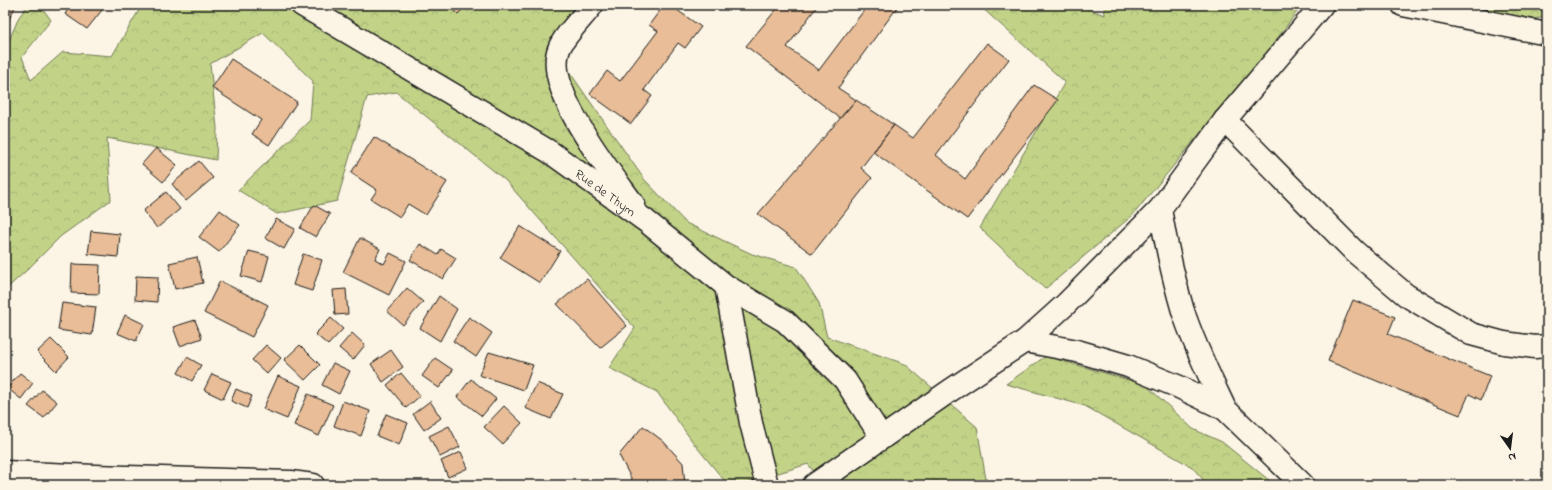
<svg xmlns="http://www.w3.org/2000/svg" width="1552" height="490" font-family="'Indie Flower',sans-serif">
<defs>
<pattern id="forest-crowns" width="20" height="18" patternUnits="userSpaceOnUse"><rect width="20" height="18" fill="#c2d388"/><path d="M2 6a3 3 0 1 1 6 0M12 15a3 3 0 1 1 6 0" fill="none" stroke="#a6b575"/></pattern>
</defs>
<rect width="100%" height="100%" fill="#fcf5e5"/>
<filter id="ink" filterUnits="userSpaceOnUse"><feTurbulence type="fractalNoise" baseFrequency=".025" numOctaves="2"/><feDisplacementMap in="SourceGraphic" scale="8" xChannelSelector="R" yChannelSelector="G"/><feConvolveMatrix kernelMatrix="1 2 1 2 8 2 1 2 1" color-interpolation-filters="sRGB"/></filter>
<g filter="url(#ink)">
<path fill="url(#forest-crowns)" stroke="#6f7852" d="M28,5H40L51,20L22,57L31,80L63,52L112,56L142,5H253L258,8L257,5H461L468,11L479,5H579L557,54L644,179L686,223L752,254L796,267L819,303L827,337L905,364L977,427L987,485H824L808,464L739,485H728L695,445L657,392L609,368L635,328L505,180L396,92L367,97L337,201L277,214L238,190L310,120L313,81L263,33L210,64L217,128L216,160L107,138L111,200L61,236L27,270L5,290V50L19,17Z
M983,5H1078L1105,15L1104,5H1302L1271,47L1133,215L1045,289L980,228L1065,82L981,7Z
M1429,5H1547V17L1532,19Z
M1046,356L1146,385L1193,429L1222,442L1275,485H1208L1192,467L1085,406L1006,384Z"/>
<path fill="#e8bd97" stroke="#1c1c1c" d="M5,5H16L5,27Z
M71,5H106L87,29L65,14Z
M449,5H467L458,14Z
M664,5H670L701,27L685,48L678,43L644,90L652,96L631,124L590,94L607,71L620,81L658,31L649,25Z
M780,5H818L787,47L819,70L868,5H899L838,88L856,100L840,118L746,46Z
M987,43L1009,59L936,155L965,179L1034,85L1058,100L967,219L873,152L894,125L913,138Z
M231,59L297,102L269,145L252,134L261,120L212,88Z
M856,100L894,125L861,168L872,178L812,254L758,214Z
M374,137L447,182L426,215L408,204L400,217L371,199L377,190L351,173Z
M156,148L177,165L163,182L142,164Z
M199,161L213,178L186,201L172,184Z
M166,192L180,209L157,228L143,211Z
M314,205L330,214L316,237L300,228Z
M220,210L240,225L219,252L199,237Z
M276,219L295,229L284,249L265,238Z
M520,226L560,251L540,283L500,258Z
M91,231L120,234L118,257L88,254Z
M360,238L380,249L375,259L384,264L390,253L406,261L389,295L343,272Z
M420,244L438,255L441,249L456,258L443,279L410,260Z
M249,251L269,256L262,282L241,276Z
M303,254L322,260L312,291L293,285Z
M197,257L203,283L175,289L169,263Z
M72,264L100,265L99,294L71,293Z
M136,276L158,277L157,302L135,300Z
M587,279L627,326L600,348L557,304Z
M220,281L268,305L252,337L204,313Z
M407,288L423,302L403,325L387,311Z
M346,289L348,314L335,315L333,290Z
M439,296L457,309L440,341L420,328Z
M1353,300L1395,317L1388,334L1490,376L1481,400L1469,394L1460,415L1328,361Z
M62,303L96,307L92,335L58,330Z
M125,315L144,324L136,341L117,333Z
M469,317L492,333L476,357L453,341Z
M331,318L343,329L328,345L315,334Z
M195,320L202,338L180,346L173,327Z
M352,333L365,345L353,360L339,348Z
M51,339L69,357L56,371L37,352Z
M266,345L281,358L267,374L252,360Z
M300,345L320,365L305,380L284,360Z
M391,350L403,367L383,382L371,364Z
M489,352L533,365L524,390L479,375Z
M187,357L201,365L192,381L178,373Z
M435,358L453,370L439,388L422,376Z
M333,363L350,371L339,394L322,385Z
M20,373L33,383L21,399L7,388Z
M401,373L420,396L406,408L387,385Z
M212,374L231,382L223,399L204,390Z
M278,376L301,386L287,419L263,409Z
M471,379L496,399L482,416L457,397Z
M537,383L563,394L551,419L525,408Z
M236,389L252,396L247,408L231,401Z
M42,390L57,402L44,418L28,406Z
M308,394L333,405L319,436L294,425Z
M343,401L370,411L361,436L334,426Z
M430,401L441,418L424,430L413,414Z
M504,406L522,423L502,444L484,427Z
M386,414L408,423L399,445L377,436Z
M449,426L460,447L440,457L429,436Z
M643,426L663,441L683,463L685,485H632L631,478L619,455Z
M461,452L468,468L448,477L441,461Z"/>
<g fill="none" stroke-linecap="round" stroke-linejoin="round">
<g stroke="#1c1c1c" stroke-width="25">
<g id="minor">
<path id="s1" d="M302,5L550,152L646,221L726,286L785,321L845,380L882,438"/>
<path d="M592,5C584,16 563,37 559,49C543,89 611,173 634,205"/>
<path d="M1403,5L1547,34"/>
<path d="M1225,120L1355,252L1406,295L1471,334L1504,343L1535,347L1547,346"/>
<path d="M1160,209C1166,244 1173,277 1183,311C1194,345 1210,377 1225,409"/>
<path d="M726,286L751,423L767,485"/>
<path d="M1025,341L1077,351L1128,366L1177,386L1225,409L1303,485"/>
<path d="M5,472L94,476L291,482L313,485"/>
<path d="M814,485L951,390L1025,341L1066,304L1160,209L1225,120L1322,5"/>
</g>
</g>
<use href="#minor" stroke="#fcf5e5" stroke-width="22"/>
</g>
</g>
<g text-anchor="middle" stroke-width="3" stroke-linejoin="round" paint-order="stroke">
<g font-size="13" fill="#1c1c1c" stroke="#fcf5e5">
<text dy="5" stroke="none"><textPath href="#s1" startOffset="357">Rue de Thym</textPath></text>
</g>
</g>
<rect width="1552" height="490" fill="none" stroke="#fcf5e5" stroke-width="20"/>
<rect x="10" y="10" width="1532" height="470" fill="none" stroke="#1c1c1c" stroke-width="1.5" filter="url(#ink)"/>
<g transform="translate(1510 448) rotate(166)" stroke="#fcf5e5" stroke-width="3" paint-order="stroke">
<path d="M0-3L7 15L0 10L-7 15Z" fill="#1c1c1c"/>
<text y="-6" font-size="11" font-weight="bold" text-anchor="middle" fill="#1c1c1c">N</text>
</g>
</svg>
